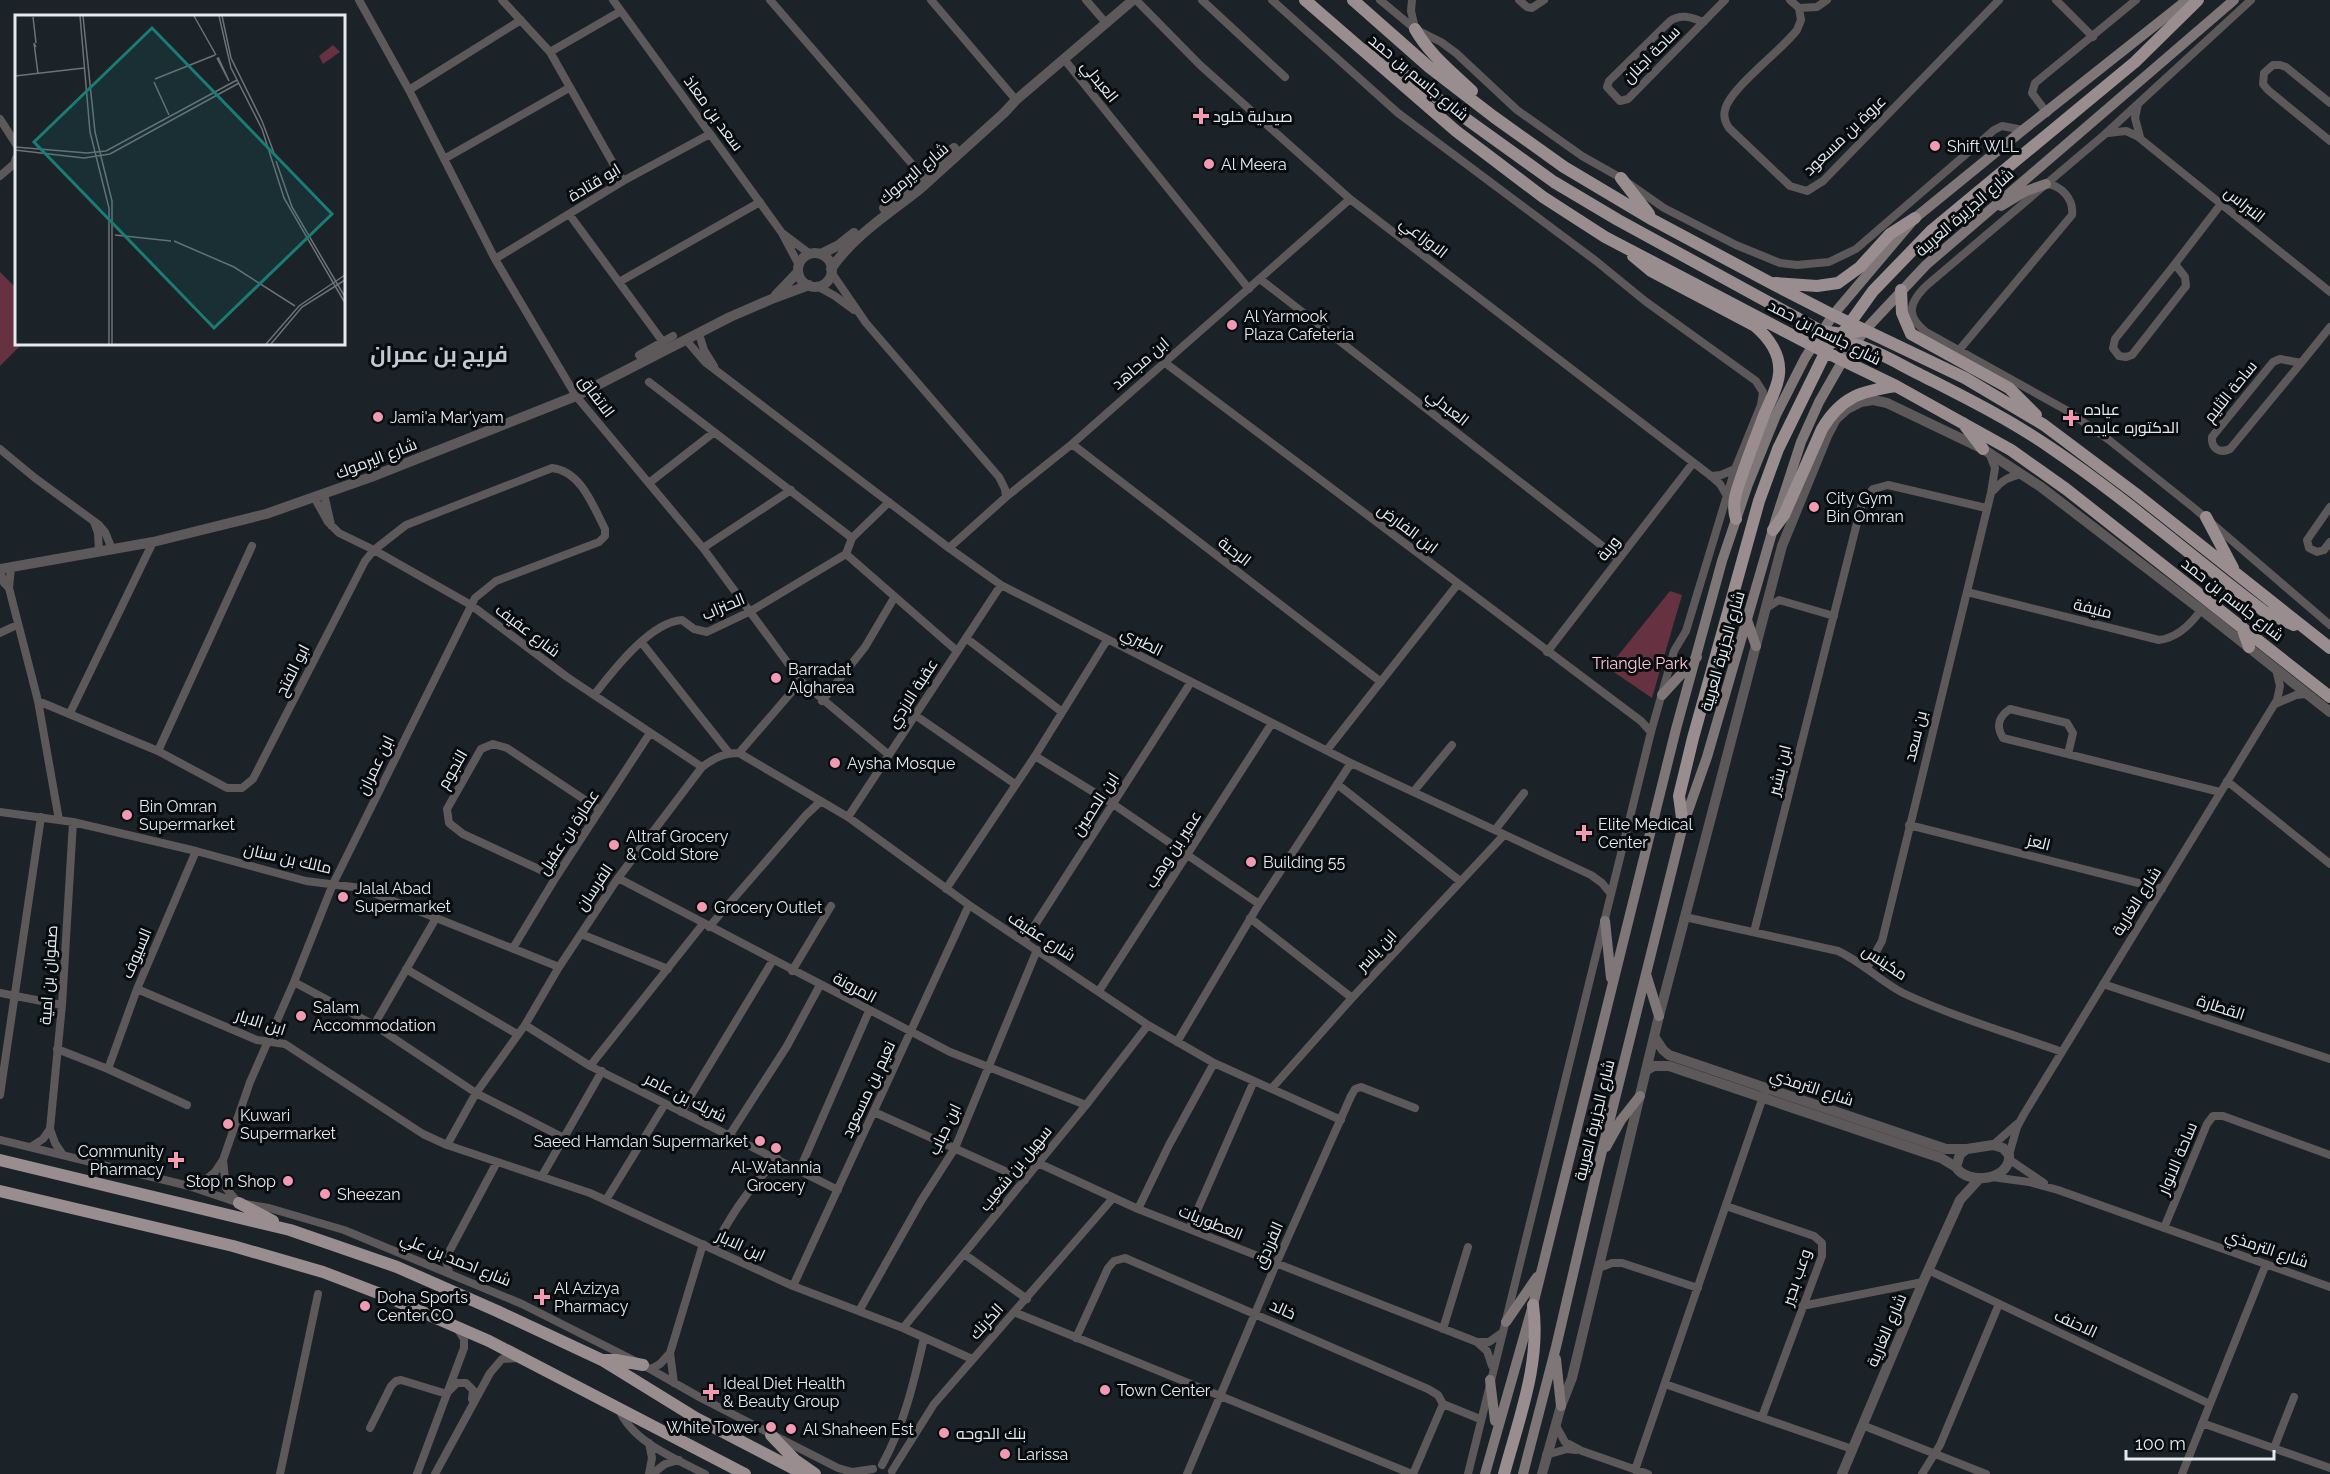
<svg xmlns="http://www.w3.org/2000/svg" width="2330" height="1474" font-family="Raleway,Cairo,sans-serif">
<rect width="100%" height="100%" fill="#1b2329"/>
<path fill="#663140" d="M0,272L16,288V344H22L0,366Z
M1670,591L1682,595L1652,698L1608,668Z"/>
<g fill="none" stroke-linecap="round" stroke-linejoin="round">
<path stroke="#5d5859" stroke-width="8" d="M359,0L409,90L495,259L576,396L703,548L801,681L889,755
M502,0L550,52L623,181
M613,0L782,233L799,265
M770,0L912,164L914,183
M931,0L1016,100
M1086,0L1106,23
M1136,0L1200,65L1350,199L1711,476L1720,484L1727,496
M1202,0L1285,77
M1272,0L1398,113L1596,261L1645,301L1756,381L1763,392L1761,405L1735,469L1686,631L1674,651L1651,732L1468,1474
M1380,0L1415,29L1441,42L1456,53L1517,110L1582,156L1621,178L1664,208L1736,245L1780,263L1797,265L1829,262L1856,249L1994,130L2002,126L2023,130
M1412,0L1411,11L1415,28
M1519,0L1527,7L1532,8L1544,0
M1790,0L1799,8
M2056,0L2093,37
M2251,0L2104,135L1926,286C1908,304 1906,316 1926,332L2066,410L2109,440L2194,508L2330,625
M1799,8L1801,20L1797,30C1782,50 1729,89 1725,110C1723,117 1725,122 1729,128L1790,186L1807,191L1823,181L1999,0
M1799,8L1817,7L1827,0
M1704,22C1692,18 1682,13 1670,21L1609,81L1607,87L1620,101L1628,99L1725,0
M550,52L621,11
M1064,59L1249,289
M409,90L521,20
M2330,103L2286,67L2280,65H2273L2264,73L2263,84L2268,90L2330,141
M2138,104L2135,118L2140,137
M2047,113L2032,93L2035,83L2136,0
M0,119L16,144
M2108,133L2126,131L2137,136L2330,292
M444,159L569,88
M0,176L14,164L16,158
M569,214L663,342
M782,233L810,254
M495,259L623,181L710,134
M2175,264L2185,277L2186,286L2132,355L2126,357L2119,356L2113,348L2115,339Z
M2175,264L2221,204
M831,272L866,323L999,477L1005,489L1006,497
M1260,279L1619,559
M619,282L760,202
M817,286L835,296L854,310
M699,334L704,350L714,366
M686,340L705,362L949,548L1001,585L1351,763L1591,875L1602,883L1611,894
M1960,349L2072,215C2074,200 2062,185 2046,184
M639,355L673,336
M2280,359L2301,363L2230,449C2219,454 2211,448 2212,437L2273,362Z
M1164,362L1641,721L1651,732
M2301,363L2330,327
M649,382L852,538
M1072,444L1381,682
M0,449L35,478L99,525L105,532L112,549
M1711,476L1721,475L1735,469
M649,483L713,433
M1994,490C2002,480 2009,477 2021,474
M324,494L331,525
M314,497L328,522L339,533L374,550L471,605L567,677L702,767
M889,502L852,538L846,554L957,651
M2330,507L2307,540L2309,548L2317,552L2324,550L2330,542
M94,522L98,533L99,552
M703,548L791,490
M949,548L1006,497L1072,444L1350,199
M0,571L4,583L9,588L38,701L59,820
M9,588L11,567
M1967,592L2159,640C2177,638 2191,624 2201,610
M1765,609L1779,600L1834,616
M0,633L17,625
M966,638L1062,712
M642,643L729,753
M1547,652L1693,463
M594,695C613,671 650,622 682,620L694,629L707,632L751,611L846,554
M38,701L158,751L227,788H242L253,779L365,561L374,550L406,525L552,468C581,471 593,506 605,529V536L599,542L496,581L475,598L333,884L294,982L250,1082L223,1160L215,1172L204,1181L189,1186
M822,701L865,647L894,598
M2275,704L2296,695L2307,694
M70,713L153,542
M915,715L1015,784
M1327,750L1457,585
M158,751L252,546
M739,753L801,681
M2068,754L2073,733L2067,723L2010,709C1998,717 1996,726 2003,738L2220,792
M1035,756L1113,804L1259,904
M2227,781L2330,864
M1337,784L1460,881
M1414,791L1452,745
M0,812L73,822L196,851L306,881L361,888L559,967
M848,817L1001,585
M1909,825L2162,889
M1495,830L1524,793
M556,877L463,834L449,823L447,809L481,749L493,744L507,748L600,810
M618,878L950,1052L1086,1105
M946,889L1035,756L1107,640
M1685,917L1838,951C1862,962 1880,981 1903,993C1954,1017 2009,1033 2062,1052
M1250,918L1352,998
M709,927L806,815L821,801
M1754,932L1862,503L1873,489L1888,485L1986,508
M581,934L668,969
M1024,942L1191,682
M513,948L556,877L650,733
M1867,968L1882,941L1991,493L1995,468L1990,455
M406,969L517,1034
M792,971L831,906
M294,982L374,1025L476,1093L564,1138
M2103,984L2330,1059
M137,989L257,1040L285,1044L423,1134L447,1145L590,1193L793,1286L903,1328L972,1359
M1099,991L1272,723
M0,993L62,1005
M374,1025L436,918
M525,1025L590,1066L838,1190
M1177,1042L1259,904L1351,763
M57,1049L108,1069L187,1105
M590,1066L703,924
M108,1069L137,989L196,851
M1272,1088L1352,998L1504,835
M0,1095L41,817
M681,1112L773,960
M874,1112L1025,1180
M729,1136L787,1046L820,985
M0,1140L189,1186L239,1203L269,1208L344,1230L522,1304L643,1365L701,1398L838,1468L852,1472L873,1469
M447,1145L476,1093L525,1025L559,967L618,878L702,767C714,758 724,753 739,753L848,817L969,905L1148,1025L1214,1063L1341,1120
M1993,1145L2017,1124
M32,1146L43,1139L50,1129
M63,1155L55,1143L50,1129L62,1005L73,822
M2009,1155L2017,1127L2024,1114L2277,700L2280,686L2276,669
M223,1160L226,1188L236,1200
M2010,1160L2044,1183
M1038,1163L1138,1209L1477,1342H1489L1503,1332
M799,1171L869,1011
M542,1176L602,1071
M1992,1177L2029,1182L2058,1190L2330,1287
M606,1200L665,1104
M1726,1206L1814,1236L1822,1243V1256L1762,1417
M1138,1209L1169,1145L1214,1063
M2164,1228L2207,1124L2213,1116H2223L2330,1155
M1189,1229L1254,1081
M714,1248C731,1214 750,1186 778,1159
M964,1254L1027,1299
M1599,1268L1612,1263H1622L1698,1288
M1928,1270L2210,1404
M449,1272L446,1260L449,1252L497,1162
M793,1286L969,905
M1802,1306L1923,1282
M859,1311L921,1201L955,1148L1037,950
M1014,1312L1412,1474
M903,1328L1086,1105L1148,1025
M1443,1329L1468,1247
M1076,1338L1108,1268L1114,1261L1125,1258L1428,1389L1438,1395L1443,1404
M1477,1342L1487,1351L1492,1366
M670,1353L674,1383
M651,1369L660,1364L670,1353L703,1244
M1665,1384L1852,1449
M449,1391L457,1383H466L473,1390L472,1399
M1443,1404L1480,1419
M619,1409C632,1442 676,1459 705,1474
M2202,1423L2330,1468
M1862,1425L1986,1474
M1556,1426L1565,1442L1582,1451L1648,1474
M370,1428L391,1386L396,1381L401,1380L447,1394
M649,1443L652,1458L649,1474
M2274,1448L2294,1397
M1546,1455L1567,1449L1576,1450
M882,1465C904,1425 914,1382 924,1338
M1635,1470L1764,1094
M892,1471L934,1404L1113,1198
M280,1474L318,1294
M417,1474L464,1348V1339L457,1328
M435,1474L490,1373L502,1359L518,1358
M652,1474L665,1464L679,1460
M1187,1474L1276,1264L1351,1096L1355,1089L1361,1087L1415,1108
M1413,1474L1443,1404
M1922,1474L1940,1445L1999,1304
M2182,1474L2266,1264"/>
<path stroke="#5d5859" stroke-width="10" d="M884,208L954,148
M798 270a17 17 0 1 1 34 0a17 17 0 1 1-34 0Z
M821,254L839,245L854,233
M831,269C854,235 890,213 921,188C949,163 976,138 1004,113L1016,100L1133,0
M776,295L798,272
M0,569L153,542L266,514L371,477L576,396L730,317L774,298L809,285
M1655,1038L1663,1050L1669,1055L1946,1149H1967
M1647,1070L1654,1066H1669L1941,1158L1956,1167
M1993,1145L2003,1148L2009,1155C2011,1180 1968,1186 1956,1167L1960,1154L1967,1149Z
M1542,1474L1561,1406L1572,1378L1659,1016L1782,546L1827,436L1836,419L1847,409L1861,402L1873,400L1887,403L1983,449L2041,487L2213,619L2330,712
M1842,1474L1923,1282L1960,1200L1980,1178"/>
<path stroke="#7f7678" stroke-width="10" d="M2001,206L2026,191L2046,184
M1747,620L1756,646
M1662,695L1697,657
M1605,921L1611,978
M1646,974L1659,1016
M1606,1147L1621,1120L1640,1096
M1506,1322L1537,1277
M1556,1359L1561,1406
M1490,1380L1495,1421
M1485,1474L1533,1305L1676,729L1722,561L1748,484L1776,415L1805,358L1833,315L1915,218L2023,130L2187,0
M1523,1474L1556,1347L1598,1167L1683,825L1707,757L1776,519L1801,442L1819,402L1843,360L1865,330L1926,265L2234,0"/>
<path stroke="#998d90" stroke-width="12" d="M1305,0L1456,131L1543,197L1605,237L1813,346L1896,386L2011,450L2066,489L2330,697
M1353,0L1429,67L1494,117L1564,167L1653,220L1769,282L1833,315L1965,378L2044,425L2136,494L2330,648
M1415,29C1429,54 1452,72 1472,91
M1369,49L1554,182L1618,220L1821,331L1843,334L1865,330
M1621,178L1649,214
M1633,256L1651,271L1755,326C1769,338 1781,355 1779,374C1778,387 1770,401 1765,413C1757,434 1749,454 1742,475C1737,490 1731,503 1736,519
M1776,283L1817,286L1838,283L1860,267L1890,234L1915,218
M1901,290L1902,313L1911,334L2009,388L2036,415
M1845,330L1873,291L1932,230L2135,62L2198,0
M1813,346C1851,332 1886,358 1919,374C1964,397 2009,419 2051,448C2125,498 2193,558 2265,612L2294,625
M1963,423L1983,449
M2206,517L2233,568
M1773,530L1784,515L1822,429C1841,397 1861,391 1896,386
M2242,627L2249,647
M1683,825L1679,796L1693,738L1759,501L1778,449L1829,345
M0,1160L290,1230L397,1267L497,1311L602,1360L696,1418L804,1474
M0,1191L233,1246L323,1272L383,1295L489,1341L745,1474
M239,1203L273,1221
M603,1360H616L643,1365
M771,1435L795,1460L815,1474
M1504,1474C1519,1418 1541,1363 1533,1305"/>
</g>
<g fill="#f19ab1" stroke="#080c0f" stroke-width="2">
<path d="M1198 107h6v6h6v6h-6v6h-6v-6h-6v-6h6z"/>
<circle cx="1935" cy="146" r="6"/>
<circle cx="1209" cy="164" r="6"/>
<circle cx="1232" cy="325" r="6"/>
<circle cx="378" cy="417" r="6"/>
<path d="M2068 409h6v6h6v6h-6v6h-6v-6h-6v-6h6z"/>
<circle cx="1814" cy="507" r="6"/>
<circle cx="776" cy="678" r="6"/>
<circle cx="835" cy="763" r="6"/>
<circle cx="127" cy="815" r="6"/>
<path d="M1581 824h6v6h6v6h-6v6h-6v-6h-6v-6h6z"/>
<circle cx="614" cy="845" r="6"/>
<circle cx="1251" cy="862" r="6"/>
<circle cx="343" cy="897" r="6"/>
<circle cx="702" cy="907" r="6"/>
<circle cx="301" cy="1016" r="6"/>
<circle cx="228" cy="1124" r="6"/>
<circle cx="760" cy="1141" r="6"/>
<circle cx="776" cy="1148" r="6"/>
<path d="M173 1151h6v6h6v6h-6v6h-6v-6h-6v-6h6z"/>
<circle cx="288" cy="1181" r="6"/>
<circle cx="325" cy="1194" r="6"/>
<path d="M539 1288h6v6h6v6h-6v6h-6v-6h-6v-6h6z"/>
<circle cx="365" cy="1306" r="6"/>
<circle cx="1105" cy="1390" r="6"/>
<path d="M708 1383h6v6h6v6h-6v6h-6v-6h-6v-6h6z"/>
<circle cx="771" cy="1427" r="6"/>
<circle cx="791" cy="1429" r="6"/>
<circle cx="944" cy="1433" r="6"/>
<circle cx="1005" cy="1454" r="6"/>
</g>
<g text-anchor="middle" stroke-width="6" stroke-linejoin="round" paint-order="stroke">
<g font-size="16" fill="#e4eaee" stroke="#080c0f">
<text transform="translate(1651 54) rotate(-45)" y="6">ساحة اجنان</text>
<text transform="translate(1419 77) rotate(40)" y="6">شارع جاسم بن حمد</text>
<text transform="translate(1100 81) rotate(51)" y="6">العبدلي</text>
<text transform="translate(714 113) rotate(54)" y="6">سعد بن معاذ</text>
<text transform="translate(1844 135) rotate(-44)" y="6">عروة بن مسعود</text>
<text transform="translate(913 173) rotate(-40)" y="6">شارع اليرموك</text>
<text transform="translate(594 182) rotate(-31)" y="6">ابو قتادة</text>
<text transform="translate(2245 204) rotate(39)" y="6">النبراس</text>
<text transform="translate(1964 212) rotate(-41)" y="6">شارع الجزيرة العربية</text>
<text transform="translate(1424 237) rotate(38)" y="6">الاوزاعي</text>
<text transform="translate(1825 332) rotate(27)" y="6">شارع جاسم بن حمد</text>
<text transform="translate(1140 363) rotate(-41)" y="6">ابن مجاهد</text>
<text transform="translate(2230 391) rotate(-51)" y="6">ساحة الثليم</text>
<text transform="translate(597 396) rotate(53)" y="6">الاتفاق</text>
<text transform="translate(1448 407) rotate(38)" y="6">العبدلي</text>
<text transform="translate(376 458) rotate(-21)" y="6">شارع اليرموك</text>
<text transform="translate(1408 528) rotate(37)" y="6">ابن الفارض</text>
<text transform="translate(1608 548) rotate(-52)" y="6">وربة</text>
<text transform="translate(1235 551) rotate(38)" y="6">الرحبة</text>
<text transform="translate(2233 599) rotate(38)" y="6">شارع جاسم بن حمد</text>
<text transform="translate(723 606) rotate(-23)" y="6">الحنزاب</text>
<text transform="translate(2093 608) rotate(14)" y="6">منيفة</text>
<text transform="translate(528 630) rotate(37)" y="6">شارع عفيف</text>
<text transform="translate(1142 641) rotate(27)" y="6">الطبري</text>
<text transform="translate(1722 651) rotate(-74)" y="6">شارع الجزيرة العربية</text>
<text transform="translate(292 670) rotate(-63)" y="6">ابو الفتح</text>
<text transform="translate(912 693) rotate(-57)" y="6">عقبة الازدي</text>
<text transform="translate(1915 736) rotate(-76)" y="6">بن سعد</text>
<text transform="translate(375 765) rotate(-64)" y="6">ابن عمران</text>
<text transform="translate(452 769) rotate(-60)" y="6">النجوم</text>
<text transform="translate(1779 770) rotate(-76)" y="6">ابن بشير</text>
<text transform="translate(1095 804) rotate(-57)" y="6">ابن الحصين</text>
<text transform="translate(568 832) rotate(-57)" y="6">عمارة بن عقيل</text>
<text transform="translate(2039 842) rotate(14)" y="6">العز</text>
<text transform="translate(1173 849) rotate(-57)" y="6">عمير بن وهب</text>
<text transform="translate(288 858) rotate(13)" y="6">مالك بن سنان</text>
<text transform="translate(594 887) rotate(-56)" y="6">الفرسان</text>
<text transform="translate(2136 901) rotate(-58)" y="6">شارع الغارية</text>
<text transform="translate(1042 936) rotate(33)" y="6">شارع عفيف</text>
<text transform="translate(1376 950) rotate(-47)" y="6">ابن ياسر</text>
<text transform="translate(136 953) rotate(-67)" y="6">السيوف</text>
<text transform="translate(1885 962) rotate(34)" y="6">مكينس</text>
<text transform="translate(48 975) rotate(-86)" y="6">صفوان بن امية</text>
<text transform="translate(855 987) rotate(28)" y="6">المرونة</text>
<text transform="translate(2221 1007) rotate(18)" y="6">القطارة</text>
<text transform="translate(261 1022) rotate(18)" y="6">ابن الابار</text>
<text transform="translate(1812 1087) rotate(18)" y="6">شارع الترمذي</text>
<text transform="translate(868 1089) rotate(-65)" y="6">نعيم بن مسعود</text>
<text transform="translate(686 1097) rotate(27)" y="6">شريك بن عامر</text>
<text transform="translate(1594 1120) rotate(-76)" y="6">شارع الجزيرة العربية</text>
<text transform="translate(944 1129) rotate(-64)" y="6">ابن حباب</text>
<text transform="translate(2177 1158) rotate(-67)" y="6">ساحة الانوار</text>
<text transform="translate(1015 1168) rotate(-51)" y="6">سهيل بن شعيب</text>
<text transform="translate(1211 1222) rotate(22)" y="6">العطوريات</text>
<text transform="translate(741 1245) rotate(25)" y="6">ابن الابار</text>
<text transform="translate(1268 1245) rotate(-66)" y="6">الفرزدق</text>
<text transform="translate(2267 1248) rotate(19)" y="6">شارع الترمذي</text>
<text transform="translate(456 1259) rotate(22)" y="6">شارع احمد بن علي</text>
<text transform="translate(1796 1277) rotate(-71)" y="6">وعب بحير</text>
<text transform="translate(1283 1309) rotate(24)" y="6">خالد</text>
<text transform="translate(986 1321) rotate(-48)" y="6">الكرنك</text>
<text transform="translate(2076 1323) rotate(25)" y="6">الاحنف</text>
<text transform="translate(1886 1330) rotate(-67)" y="6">شارع الغارية</text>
</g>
<g font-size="16" fill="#e4eaee" stroke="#080c0f" text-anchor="start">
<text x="1213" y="122">صيدلية خلود</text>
<text x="1947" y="152">Shift WLL</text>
<text x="1221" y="170">Al Meera</text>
<text x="1244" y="322">Al Yarmook<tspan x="1244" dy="18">Plaza Cafeteria</tspan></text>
<text x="2084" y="415">عياده<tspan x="2084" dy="18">الدكتوره عايده</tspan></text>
<text x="390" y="423">Jami'a Mar'yam</text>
<text x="1826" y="504">City Gym<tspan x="1826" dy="18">Bin Omran</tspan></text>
<text x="788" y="675">Barradat<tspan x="788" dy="18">Algharea</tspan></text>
<text x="847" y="769">Aysha Mosque</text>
<text x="139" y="812">Bin Omran<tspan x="139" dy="18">Supermarket</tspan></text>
<text x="1598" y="830">Elite Medical<tspan x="1598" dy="18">Center</tspan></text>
<text x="626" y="842">Altraf Grocery<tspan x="626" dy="18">&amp; Cold Store</tspan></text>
<text x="1263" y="868">Building 55</text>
<text x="355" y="894">Jalal Abad<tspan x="355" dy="18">Supermarket</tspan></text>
<text x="714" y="913">Grocery Outlet</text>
<text x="313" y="1013">Salam<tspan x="313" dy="18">Accommodation</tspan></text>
<text x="240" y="1121">Kuwari<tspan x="240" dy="18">Supermarket</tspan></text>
<text x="748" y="1147" text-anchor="end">Saeed Hamdan Supermarket</text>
<text x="164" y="1157" text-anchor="end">Community<tspan x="164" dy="18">Pharmacy</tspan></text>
<text x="776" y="1173" text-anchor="middle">Al-Watannia<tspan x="776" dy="18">Grocery</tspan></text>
<text x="276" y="1187" text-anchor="end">Stop n Shop</text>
<text x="337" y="1200">Sheezan</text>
<text x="554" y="1294">Al Azizya<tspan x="554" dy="18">Pharmacy</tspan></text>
<text x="377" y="1303">Doha Sports<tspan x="377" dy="18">Center CO</tspan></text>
<text x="723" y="1389">Ideal Diet Health<tspan x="723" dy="18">&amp; Beauty Group</tspan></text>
<text x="1117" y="1396">Town Center</text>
<text x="759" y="1433" text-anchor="end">White Tower</text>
<text x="803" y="1435">Al Shaheen Est</text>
<text x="956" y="1439">بنك الدوحه</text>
<text x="1017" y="1460">Larissa</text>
</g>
<g font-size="16" fill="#ffc7d4" stroke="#080c0f">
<text x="1640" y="669">Triangle Park</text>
</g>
<g font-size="22" font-weight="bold" fill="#bec9d2" stroke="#080c0f">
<text x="439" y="362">فريج بن عمران</text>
</g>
</g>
<g transform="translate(15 15)">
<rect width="330" height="330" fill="#1b2329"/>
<path d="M318,30L325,37L308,49L304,41Z" fill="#663140"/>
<path fill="none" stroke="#6b7378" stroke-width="1.5" d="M65,1L75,117L94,193V329M68,1L80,117L97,186V329M179,1L201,40M204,1L216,53L247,114L269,183L330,288M207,1L216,43L247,106L259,138M18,2L21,28M21,32L19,28L23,59M202,43L214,66L203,42M0,61L69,53M140,64L200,40M139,67L154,100M0,132L72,138L91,136L222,65M0,135L69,143L95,139L224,68M261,146L277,192L330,282M100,220L156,226M159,226L219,252L280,291M251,329L284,291L330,260M256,329L287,292L330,265"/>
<path fill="#1a7c74" fill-opacity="0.15" stroke="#1a7c74" stroke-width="3" d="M137,13L317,199L199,313L19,127Z"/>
<rect width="330" height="330" fill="none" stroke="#e4eaee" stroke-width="3"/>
</g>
<path d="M2126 1450v9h148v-9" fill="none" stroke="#e4eaee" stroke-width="3"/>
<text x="2135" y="1450" font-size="18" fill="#e4eaee" stroke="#080c0f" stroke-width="4.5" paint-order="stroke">100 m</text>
</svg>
